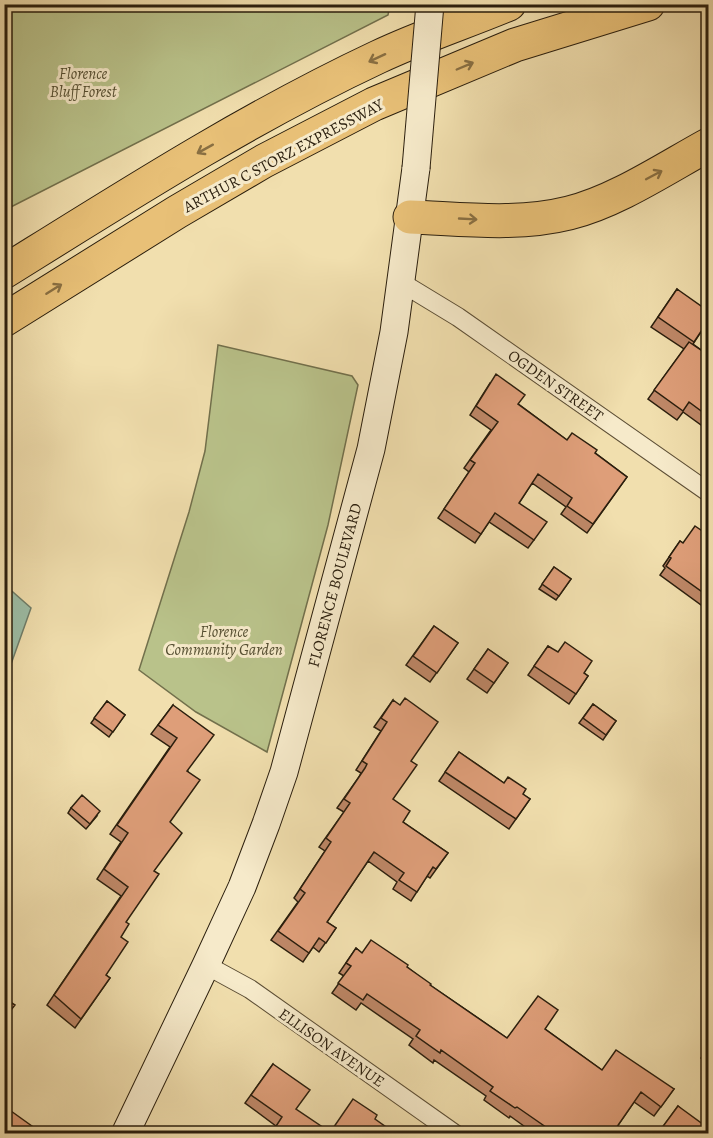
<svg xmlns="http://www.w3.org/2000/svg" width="713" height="1138" font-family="Alegreya,serif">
<rect width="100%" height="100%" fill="#f1dfae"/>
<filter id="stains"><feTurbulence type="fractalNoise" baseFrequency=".00333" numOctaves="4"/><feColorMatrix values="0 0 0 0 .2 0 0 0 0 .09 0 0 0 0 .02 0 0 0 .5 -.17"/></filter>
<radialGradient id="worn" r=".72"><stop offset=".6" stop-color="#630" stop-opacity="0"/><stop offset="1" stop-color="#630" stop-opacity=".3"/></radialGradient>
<path fill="#b9c28a" stroke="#72704c" stroke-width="1.5" d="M5,4H390V5L388,15L5,210Z
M218,345L352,376L358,385L328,525L267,752L196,712L139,670L189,512L205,451Z"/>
<path fill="#9cbda6" stroke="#6e7d69" stroke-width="1.5" d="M5,585L31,608L5,681Z"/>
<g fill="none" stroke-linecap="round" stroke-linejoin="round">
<g stroke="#5c4e35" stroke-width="20">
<path id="street" d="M402,283L458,317L708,492
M206,965L250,989L455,1134"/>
</g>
<g stroke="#2a1e0d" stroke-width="29">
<path id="secondary" d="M125,1134L206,965L242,887L266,824L284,772L371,449L394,332L416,168"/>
</g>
<g stroke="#2a1e0d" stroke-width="35">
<path id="highway" d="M410,217C463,219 517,226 569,213C615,202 666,168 708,145
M4,272C126,196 248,118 378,57C420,37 466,22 509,4
M4,320L177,212L264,161L374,104L515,45L648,4"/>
</g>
<use href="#street" stroke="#f6eaca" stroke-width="18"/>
<use href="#secondary" stroke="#f6eaca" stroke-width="27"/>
<use href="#highway" stroke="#e8c077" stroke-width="33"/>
<g stroke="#2a1e0d" stroke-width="29" stroke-linecap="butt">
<path id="secondary-bridge" d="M416,168L430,4"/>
</g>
<use href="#secondary-bridge" stroke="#f6eaca" stroke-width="27"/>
</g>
<path fill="#bf8868" stroke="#2a1e0d" stroke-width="1.5" d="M677,289L708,321L693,344L708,355V430L683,412L677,420L648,399L684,349L651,327Z
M490,383L567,440L595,453L627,477L587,533L561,514L566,507L532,483L519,503L534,540L528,548L489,522L475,543L438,518L469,472L464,468L491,430L470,415Z
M708,535V610L660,575L665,568L663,566L680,541L683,543Z
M554,567L571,579L556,600L539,589Z
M434,626L458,643L430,682L406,665Z
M548,646L588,676L569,704L528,675Z
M488,649L508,663L487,693L467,679Z
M393,700L411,761L393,799L403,822L448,853L430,878L427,876L411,901L393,889L397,882L368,861L327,922L336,928L319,952L313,947L303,962L271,940L298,902L294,898L325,851L319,847L344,812L337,808L359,777L361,773L356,770L381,731L374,727Z
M107,701L125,715L109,737L91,723Z
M593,704L616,721L603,740L579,723Z
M173,705L188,772L170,822L154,871L126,922L106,975L110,978L75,1028L47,1005L121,896L97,879L121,842L110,834L170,747L151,734Z
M459,752L504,783L530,799L509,829L439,781Z
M71,808L97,816L86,829L68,813Z
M356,948L362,953L407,967L430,985L507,1038L545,1029L602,1070L674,1089L654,1116L634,1102L612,1134H535L510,1116L509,1118L484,1100L486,1096L434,1060L433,1063L409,1045L413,1039L361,1003L356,1010L332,993L344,976L339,973Z
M708,1047V1077L702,1072L708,1063L701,1058Z
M273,1064L296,1109L276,1126L245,1103Z
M678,1106L708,1134H658Z"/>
<path fill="#de9e79" stroke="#2a1e0d" stroke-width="1.5" d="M677,289L708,311V321L694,342L658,317Z
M689,342L708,355V416L689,402L683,411L654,390Z
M496,374L525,395L518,404L567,440L572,433L597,450L595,453L627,477L593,524L567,506L572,498L538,474L519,503L547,522L534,540L495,513L481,534L444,509L475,463L470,460L498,422L476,406Z
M695,526L708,535V596L666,566L671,558L669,557L680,541L683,543Z
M554,567L571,579L559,596L542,584Z
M434,626L458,643L437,673L413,656Z
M565,642L592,661L584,673L588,676L576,694L534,666L548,646L558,652Z
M488,649L508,663L494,683L474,669Z
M405,698L438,722L411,761L417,765L393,799L410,811L403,822L448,853L436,869L433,867L417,892L399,880L404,873L374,852L327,922L336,928L326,943L319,938L309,953L278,931L305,893L300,889L331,842L326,838L350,803L344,799L365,768L367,764L362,761L387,722L381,718L393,700L400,705Z
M107,701L125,715L113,732L94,718Z
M593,704L616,721L606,735L583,718Z
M173,705L214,735L187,771L200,780L170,822L182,833L154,871L159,874L126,922L129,924L121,937L128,942L106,975L110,978L81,1019L54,995L128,887L104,869L128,833L117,825L177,738L158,725Z
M459,752L504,783L508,777L526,789L523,794L530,799L516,819L445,772Z
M82,795L100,811L90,824L71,808Z
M371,940L408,965L407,967L431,984L430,985L507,1038L538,996L558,1010L545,1029L602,1070L616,1050L674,1089L661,1107L641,1092L612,1134H556L517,1107L515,1108L490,1091L493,1087L441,1050L440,1053L416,1036L420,1030L367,994L363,1000L338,983L351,966L346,963L356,948L362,953Z
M4,998L15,1005L4,1019Z
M273,1064L310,1090L296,1109L324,1128L321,1134H271L282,1117L251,1095Z
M353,1099L377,1115L375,1119L396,1134H329Z
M4,1106L43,1134H4Z
M678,1106L708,1128V1134H666L661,1129Z"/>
<defs><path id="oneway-shaft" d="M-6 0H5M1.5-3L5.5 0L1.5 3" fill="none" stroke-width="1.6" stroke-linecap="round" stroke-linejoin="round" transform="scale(1.5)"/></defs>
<g stroke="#896f42">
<use href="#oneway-shaft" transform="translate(377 58) rotate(155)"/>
<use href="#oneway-shaft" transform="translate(465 66) rotate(-23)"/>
<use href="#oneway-shaft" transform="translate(205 149) rotate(151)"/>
<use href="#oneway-shaft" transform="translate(654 175) rotate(-28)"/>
<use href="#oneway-shaft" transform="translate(468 219) rotate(3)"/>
<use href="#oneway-shaft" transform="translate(54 289) rotate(-32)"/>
</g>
<g text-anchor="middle" stroke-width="6" stroke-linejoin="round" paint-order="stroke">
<g font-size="16" font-style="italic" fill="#554f32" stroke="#f6eaca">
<text x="83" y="79">Florence<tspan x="83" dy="18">Bluff Forest</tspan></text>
<text x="224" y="637">Florence<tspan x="224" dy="18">Community Garden</tspan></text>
</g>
<g font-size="16" fill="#2a1e0d" stroke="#f6eaca">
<text transform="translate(283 155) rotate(-28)" y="6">ARTHUR C STORZ EXPRESSWAY</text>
<text transform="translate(556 385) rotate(35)" y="6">OGDEN STREET</text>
<text transform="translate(334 585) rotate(-75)" y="6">FLORENCE BOULEVARD</text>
<text transform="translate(332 1047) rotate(35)" y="6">ELLISON AVENUE</text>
</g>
</g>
<rect width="713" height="1138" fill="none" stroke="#f1dfae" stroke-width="24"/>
<rect x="6" y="6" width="701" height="1126" fill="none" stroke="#2a1e0d" stroke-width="3"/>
<rect x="12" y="12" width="689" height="1114" fill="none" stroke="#2a1e0d" stroke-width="1.5"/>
<rect width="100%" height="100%" filter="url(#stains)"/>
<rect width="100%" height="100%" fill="url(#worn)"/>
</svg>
